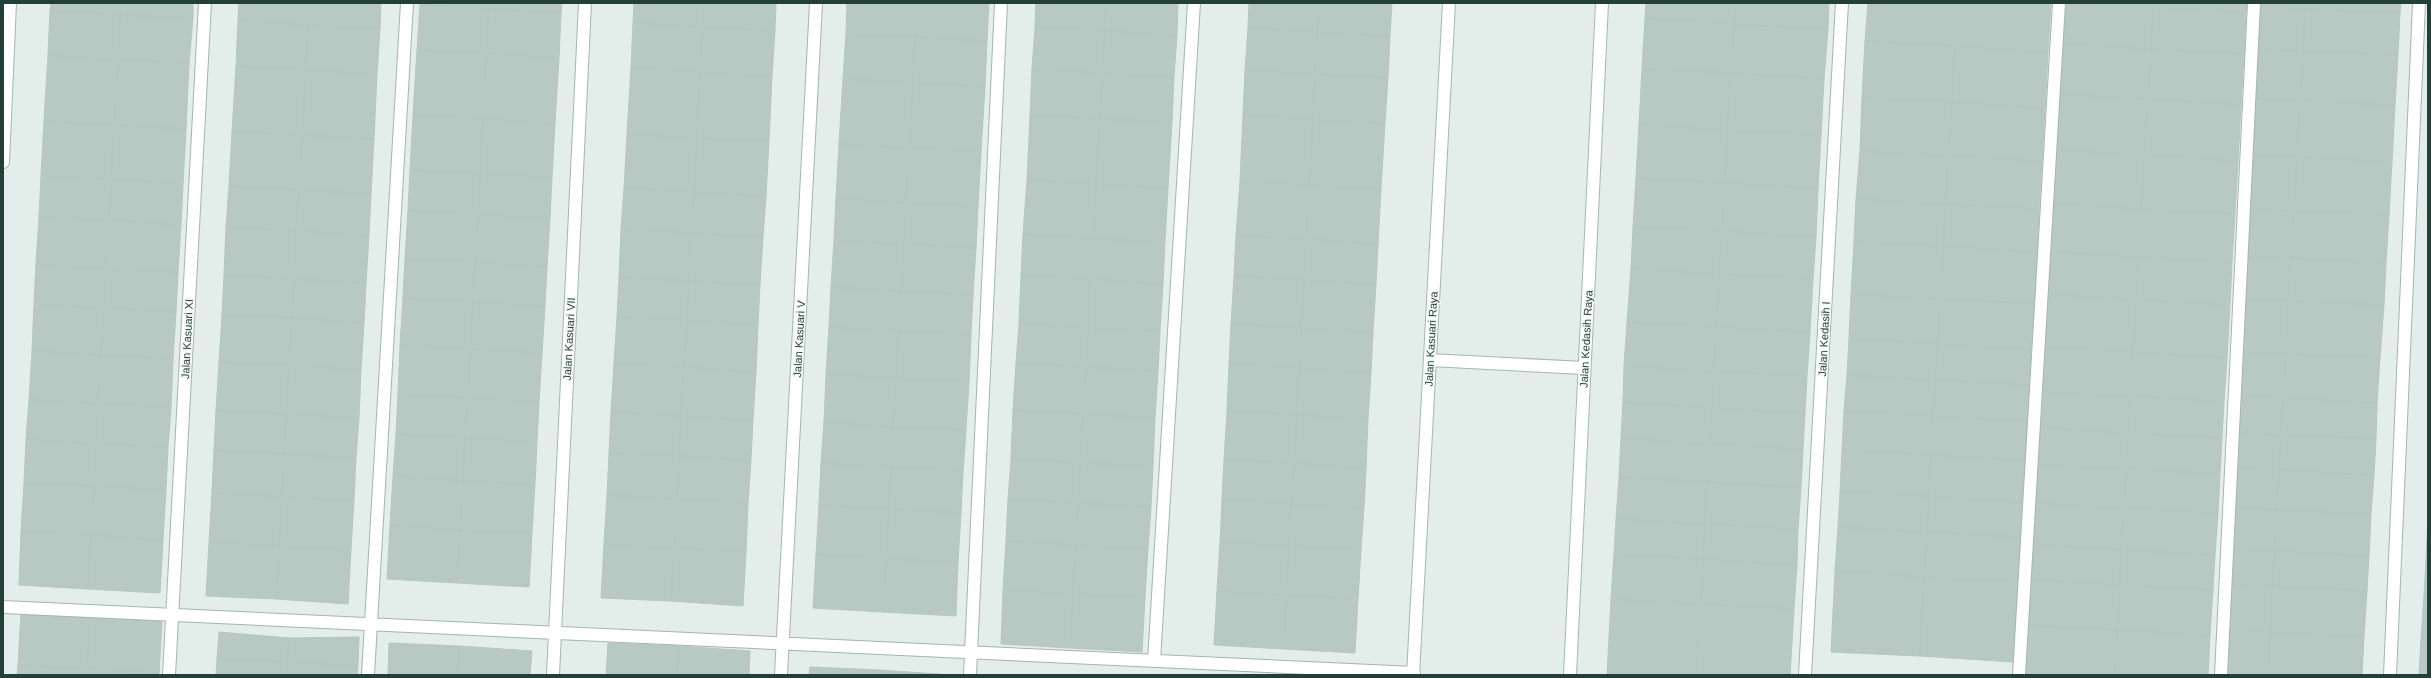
<svg xmlns="http://www.w3.org/2000/svg" width="2431" height="678" font-family="Helvetica,sans-serif">
<rect width="100%" height="100%" fill="#e3ede9"/>
<path fill="#b8c8c2" stroke="#b5c7c1" d="M51,3H121L120,15L50,10Z
M121,3H193V18L120,15Z
M239,3H309L308,25L238,21Z
M309,3H381L380,29L308,25Z
M420,3H490L489,8L420,5Z
M490,3H562L561,13L489,8Z
M634,3H704L702,27L633,23Z
M704,3H776L775,31L702,27Z
M847,3H917L915,37L846,34Z
M917,3H989L987,41L915,37Z
M1036,3H1106L1105,31L1035,27Z
M1106,3H1178L1177,35L1105,31Z
M1249,3H1319L1317,32L1248,28Z
M1319,3H1392L1390,36L1317,32Z
M1646,3H1735L1734,24L1645,18Z
M1735,3H1829L1828,29L1734,24Z
M1868,3H1957L1955,46L1865,41Z
M1957,3H2051L2048,52L1955,46Z
M2064,3L2153,7L2151,49L2061,44Z
M2088,3H2153V7Z
M2153,3H2247L2246,12L2153,7Z
M2260,3H2306L2305,9L2260,6Z
M2306,3H2401L2400,13L2305,9Z
M420,5L489,8L486,53L417,50Z
M2260,6L2305,9L2303,51L2257,49Z
M2153,7L2246,12L2244,54L2151,49Z
M489,8L561,13L559,58L486,53Z
M2305,9L2400,13L2398,55L2303,51Z
M50,10L120,15L118,60L48,55Z
M120,15L193,18L189,63L118,60Z
M1645,18L1734,24L1731,73L1642,69Z
M238,21L308,25L306,70L236,66Z
M633,23L702,27L700,72L631,68Z
M1734,24L1828,29L1824,79L1731,73Z
M308,25L380,29L377,74L306,70Z
M702,27L775,31L772,76L700,72Z
M1035,27L1105,31L1102,73L1032,69Z
M1248,28L1317,32L1315,74L1245,70Z
M1105,31L1177,35L1174,77L1102,73Z
M1317,32L1390,36L1388,78L1315,74Z
M846,34L915,37L913,82L843,79Z
M915,37L987,41L985,87L913,82Z
M1865,41L1955,46L1952,102L1862,97Z
M2061,44L2151,49L2148,99L2058,94Z
M1955,46L2048,52L2045,108L1952,102Z
M2151,49L2244,54L2241,105L2148,99Z
M2257,49L2303,51L2300,101L2255,99Z
M417,50L486,53L483,119L413,115Z
M2303,51L2398,55L2395,105L2300,101Z
M486,53L559,58L555,123L483,119Z
M48,55L118,60L114,125L44,121Z
M118,60L189,63L186,129L114,125Z
M236,66L306,70L302,135L232,132Z
M631,68L700,72L697,138L627,134Z
M1032,69L1102,73L1100,119L1030,115Z
M1642,69L1731,73L1727,130L1639,125Z
M306,70L377,74L374,139L302,135Z
M1245,70L1315,74L1313,120L1243,115Z
M700,72L772,76L769,141L697,138Z
M1102,73L1174,77L1172,122L1100,119Z
M1731,73L1824,79L1821,135L1727,130Z
M1315,74L1388,78L1385,123L1313,120Z
M843,79L913,82L909,148L839,144Z
M913,82L985,87L981,152L909,148Z
M2058,94L2148,99L2144,155L2055,150Z
M1862,97L1952,102L1948,156L1860,151Z
M2148,99L2241,105L2238,161L2144,155Z
M2255,99L2300,101L2297,157L2251,155Z
M2300,101L2395,105L2392,162L2297,157Z
M1952,102L2045,108L2042,161L1948,156Z
M413,115L483,119L480,174L410,170Z
M1030,115L1100,119L1096,184L1027,180Z
M1243,115L1313,120L1309,185L1240,181Z
M483,119L555,123L552,177L480,174Z
M1100,119L1172,122L1168,188L1096,184Z
M1313,120L1385,123L1381,189L1309,185Z
M44,121L114,125L111,179L41,176Z
M114,125L186,129L183,184L111,179Z
M1639,125L1727,130L1725,183L1636,178Z
M1727,130L1821,135L1818,188L1725,183Z
M232,132L302,135L299,190L229,186Z
M627,134L697,138L694,192L624,188Z
M302,135L374,139L371,194L299,190Z
M697,138L769,141L766,196L694,192Z
M839,144L909,148L906,203L836,198Z
M909,148L981,152L978,206L906,203Z
M2055,150L2144,155L2141,209L2053,204Z
M1860,151L1948,156L1946,204L1856,199Z
M2144,155L2238,161L2235,214L2141,209Z
M2251,155L2297,157L2294,211L2248,209Z
M1948,156L2042,161L2039,209L1946,204Z
M2297,157L2392,162L2389,215L2294,211Z
M410,170L480,174L478,215L408,210Z
M480,174L552,177L550,218L478,215Z
M41,176L111,179L109,220L39,217Z
M1636,178L1725,183L1722,231L1633,227Z
M111,179L183,184L181,225L109,220Z
M1027,180L1096,184L1093,239L1023,234Z
M1240,181L1309,185L1306,239L1236,236Z
M1725,183L1818,188L1816,237L1722,231Z
M1096,184L1168,188L1165,242L1093,239Z
M1309,185L1381,189L1378,244L1306,239Z
M229,186L299,190L296,231L226,227Z
M624,188L694,192L691,233L621,229Z
M299,190L371,194L369,235L296,231Z
M694,192L766,196L763,237L691,233Z
M836,198L906,203L904,244L834,240Z
M1856,199L1946,204L1943,246L1854,241Z
M906,203L978,206L976,248L904,244Z
M1946,204L2039,209L2037,252L1943,246Z
M2053,204L2141,209L2139,257L2049,252Z
M2141,209L2235,214L2232,263L2139,257Z
M2248,209L2294,211L2291,258L2245,257Z
M408,210L478,215L475,262L405,259Z
M2294,211L2389,215L2386,263L2291,258Z
M478,215L550,218L547,267L475,262Z
M39,217L109,220L106,269L36,264Z
M109,220L181,225L178,272L106,269Z
M226,227L296,231L294,279L224,275Z
M1633,227L1722,231L1719,274L1631,269Z
M621,229L691,233L689,281L619,277Z
M296,231L369,235L366,283L294,279Z
M1722,231L1816,237L1813,279L1719,274Z
M691,233L763,237L760,285L689,281Z
M1023,234L1093,239L1090,279L1021,276Z
M1236,236L1306,239L1304,280L1234,276Z
M1093,239L1165,242L1163,284L1090,279Z
M1306,239L1378,244L1376,284L1304,280Z
M834,240L904,244L901,291L831,287Z
M1854,241L1943,246L1940,299L1851,294Z
M904,244L976,248L973,295L901,291Z
M1943,246L2037,252L2034,304L1940,299Z
M2049,252L2139,257L2136,300L2047,294Z
M2139,257L2232,263L2230,305L2136,300Z
M2245,257L2291,258L2288,301L2243,299Z
M2291,258L2386,263L2384,305L2288,301Z
M405,259L475,262L473,302L403,298Z
M475,262L547,267L545,306L473,302Z
M36,264L106,269L104,308L34,304Z
M106,269L178,272L176,312L104,308Z
M1631,269L1719,274L1716,327L1627,322Z
M1719,274L1813,279L1810,332L1716,327Z
M224,275L294,279L292,318L222,315Z
M1021,276L1090,279L1088,328L1019,323Z
M1234,276L1304,280L1301,328L1231,324Z
M619,277L689,281L687,320L617,317Z
M294,279L366,283L364,323L292,318Z
M1090,279L1163,284L1160,331L1088,328Z
M1304,280L1376,284L1373,332L1301,328Z
M689,281L760,285L758,325L687,320Z
M831,287L901,291L899,331L829,327Z
M901,291L973,295L971,335L899,331Z
M1851,294L1940,299L1938,344L1849,338Z
M2047,294L2136,300L2133,352L2044,347Z
M403,298L473,302L470,349L400,345Z
M1940,299L2034,304L2031,349L1938,344Z
M2243,299L2288,301L2286,354L2240,352Z
M2136,300L2230,305L2227,358L2133,352Z
M2288,301L2384,305L2380,358L2286,354Z
M473,302L545,306L542,353L470,349Z
M34,304L104,308L101,355L32,351Z
M104,308L176,312L173,359L101,355Z
M222,315L292,318L289,365L219,362Z
M617,317L687,320L684,367L614,364Z
M292,318L364,323L361,370L289,365Z
M687,320L758,325L756,372L684,367Z
M1627,322L1716,327L1714,371L1624,366Z
M1019,323L1088,328L1086,367L1016,363Z
M1231,324L1301,328L1299,368L1229,364Z
M829,327L899,331L896,378L826,374Z
M1716,327L1810,332L1807,376L1714,371Z
M1088,328L1160,331L1158,371L1086,367Z
M1301,328L1373,332L1371,372L1299,368Z
M899,331L971,335L969,382L896,378Z
M1849,338L1938,344L1935,380L1847,375Z
M1938,344L2031,349L2029,385L1935,380Z
M400,345L470,349L468,398L398,394Z
M2044,347L2133,352L2131,396L2041,392Z
M470,349L542,353L539,402L468,398Z
M32,351L101,355L98,403L29,400Z
M2133,352L2227,358L2224,402L2131,396Z
M2240,352L2286,354L2283,398L2238,396Z
M2286,354L2380,358L2377,403L2283,398Z
M101,355L173,359L171,408L98,403Z
M219,362L289,365L286,414L216,410Z
M1016,363L1086,367L1083,414L1013,410Z
M614,364L684,367L681,416L611,412Z
M1229,364L1299,368L1297,415L1227,411Z
M289,365L361,370L359,418L286,414Z
M1624,366L1714,371L1712,408L1623,402Z
M684,367L756,372L753,420L681,416Z
M1086,367L1158,371L1155,418L1083,414Z
M1299,368L1371,372L1368,419L1297,415Z
M1714,371L1807,376L1805,413L1712,408Z
M826,374L896,378L893,427L824,422Z
M1847,375L1935,380L1933,416L1844,411Z
M896,378L969,382L966,430L893,427Z
M1935,380L2029,385L2027,421L1933,416Z
M2041,392L2131,396L2128,433L2039,428Z
M398,394L468,398L465,438L396,434Z
M2131,396L2224,402L2222,438L2128,433Z
M2238,396L2283,398L2281,435L2236,433Z
M468,398L539,402L537,442L465,438Z
M2283,398L2377,403L2376,439L2281,435Z
M29,400L98,403L96,444L26,439Z
M1623,402L1712,408L1709,444L1621,438Z
M98,403L171,408L168,447L96,444Z
M1712,408L1805,413L1803,449L1709,444Z
M216,410L286,414L284,454L214,450Z
M1013,410L1083,414L1080,463L1011,459Z
M1227,411L1297,415L1294,463L1224,460Z
M1844,411L1933,416L1931,455L1842,449Z
M611,412L681,416L679,456L609,453Z
M286,414L359,418L356,458L284,454Z
M1083,414L1155,418L1153,466L1080,463Z
M1297,415L1368,419L1366,468L1294,463Z
M681,416L753,420L751,460L679,456Z
M1933,416L2027,421L2025,460L1931,455Z
M824,422L893,427L891,467L821,463Z
M893,427L966,430L963,471L891,467Z
M2039,428L2128,433L2126,469L2037,464Z
M2128,433L2222,438L2220,474L2126,469Z
M2236,433L2281,435L2279,470L2233,469Z
M396,434L465,438L463,481L393,476Z
M2281,435L2376,439L2374,475L2279,470Z
M465,438L537,442L535,484L463,481Z
M1621,438L1709,444L1707,482L1619,477Z
M26,439L96,444L94,486L24,483Z
M96,444L168,447L166,490L94,486Z
M1709,444L1803,449L1801,488L1707,482Z
M1842,449L1931,455L1929,496L1840,492Z
M214,450L284,454L282,497L212,493Z
M609,453L679,456L677,499L607,495Z
M284,454L356,458L354,500L282,497Z
M1931,455L2025,460L2022,502L1929,496Z
M679,456L751,460L748,503L677,499Z
M1011,459L1080,463L1078,503L1008,499Z
M1224,460L1294,463L1291,504L1222,499Z
M821,463L891,467L889,509L819,505Z
M1080,463L1153,466L1151,507L1078,503Z
M1294,463L1366,468L1364,507L1291,504Z
M2037,464L2126,469L2124,508L2035,503Z
M891,467L963,471L961,513L889,509Z
M2126,469L2220,474L2218,513L2124,508Z
M2233,469L2279,470L2276,510L2231,507Z
M2279,470L2374,475L2371,514L2276,510Z
M393,476L463,481L460,530L390,525Z
M1619,477L1707,482L1705,524L1616,519Z
M463,481L535,484L532,533L460,530Z
M1707,482L1801,488L1798,529L1705,524Z
M24,483L94,486L91,535L21,532Z
M94,486L166,490L163,540L91,535Z
M1840,492L1929,496L1927,532L1838,527Z
M212,493L282,497L279,546L209,542Z
M607,495L677,499L674,548L604,544Z
M1929,496L2022,502L2020,537L1927,532Z
M282,497L354,500L351,550L279,546Z
M677,499L748,503L746,552L674,548Z
M1008,499L1078,503L1076,545L1006,541Z
M1222,499L1291,504L1289,546L1220,542Z
M1078,503L1151,507L1148,549L1076,545Z
M2035,503L2124,508L2121,550L2033,544Z
M1291,504L1364,507L1361,550L1289,546Z
M819,505L889,509L886,559L816,554Z
M2231,507L2276,510L2275,551L2229,550Z
M2124,508L2218,513L2215,555L2121,550Z
M889,509L961,513L958,562L886,559Z
M2276,510L2371,514L2369,556L2275,551Z
M2428,518V560L2426,559Z
M1616,519L1705,524L1703,559L1614,554Z
M1705,524L1798,529L1797,565L1703,559Z
M390,525L460,530L457,583L387,579Z
M1838,527L1927,532L1924,577L1835,571Z
M460,530L532,533L529,587L457,583Z
M21,532L91,535L88,589L19,585Z
M1927,532L2020,537L2018,582L1924,577Z
M91,535L163,540L160,593L88,589Z
M1006,541L1076,545L1073,594L1003,590Z
M209,542L279,546L276,599L206,596Z
M1220,542L1289,546L1286,595L1217,591Z
M604,544L674,548L671,601L601,598Z
M2033,544L2121,550L2120,585L2031,580Z
M1076,545L1148,549L1145,598L1073,594Z
M279,546L351,550L348,604L276,599Z
M1289,546L1361,550L1358,599L1286,595Z
M674,548L746,552L743,606L671,601Z
M2121,550L2215,555L2213,590L2120,585Z
M2229,550L2275,551L2272,586L2226,585Z
M2275,551L2369,556L2367,591L2272,586Z
M816,554L886,559L883,612L813,608Z
M1614,554L1703,559L1701,604L1611,599Z
M886,559L958,562L956,616L883,612Z
M1703,559L1797,565L1794,609L1701,604Z
M2426,559L2428,560V595H2424Z
M1835,571L1924,577L1920,656L1831,652Z
M1924,577L2018,582L2013,662L1920,656Z
M2031,580L2120,585L2117,630L2028,625Z
M2120,585L2213,590L2210,635L2117,630Z
M2226,585L2272,586L2270,632L2224,629Z
M2272,586L2367,591L2364,636L2270,632Z
M1003,590L1073,594L1070,648L1001,644Z
M1217,591L1286,595L1284,649L1214,645Z
M1073,594L1145,598L1142,652L1070,648Z
M1286,595L1358,599L1355,653L1284,649Z
M2424,595H2428V640H2421Z
M1611,599L1701,604L1696,675H1607Z
M1701,604L1794,609L1790,675H1696Z
M21,614L90,617L87,669L18,665Z
M90,617L162,621L159,673L87,669Z
M2028,625L2117,630L2115,675H2025Z
M2224,629L2270,632L2268,675H2222Z
M2117,630L2210,635L2208,675H2115Z
M219,632L289,638L287,662L217,659Z
M2270,632L2364,636L2362,675H2268Z
M359,637L358,666L287,662L289,638Z
M2421,640H2428V675H2419Z
M389,643L459,646L458,675H388Z
M608,643L678,646L677,675H606Z
M459,646L532,651L530,675H458Z
M678,646L750,651L749,675H677Z
M217,659L287,662L286,675H216Z
M287,662L358,666L357,675H286Z
M18,665L87,669V675H17Z
M810,667L880,670L879,675H809Z
M87,669L159,673V675H87Z
M880,670L952,675H879Z"/>
<g fill="none" stroke-linecap="round" stroke-linejoin="round">
<g stroke="#a5b5b1" stroke-width="14">
<path id="street" d="M3,162L10,3
M3,607L1414,673
M1154,661L1194,3
M169,675L205,3
M368,675L407,3
M553,675L585,3
M781,675L816,3
M970,675L1001,3
M1805,675L1842,3
M2019,675L2059,3
M2221,675L2254,3
M2390,675L2419,3"/>
</g>
<g stroke="#a1b9b2" stroke-width="14">
<path id="secondary" d="M1430,360L1584,368
M1413,675L1449,3
M1570,675L1602,3"/>
</g>
<use href="#street" stroke="#fff" stroke-width="12"/>
<use href="#secondary" stroke="#fff" stroke-width="12"/>
</g>
<g text-anchor="middle" stroke-width="3" stroke-linejoin="round" paint-order="stroke">
<g font-size="11" fill="#223f39" stroke="#f4f9f7">
<text transform="translate(187 339) rotate(-87)" y="4">Jalan Kasuari XI</text>
<text transform="translate(569 339) rotate(-87)" y="4">Jalan Kasuari VII</text>
<text transform="translate(799 339) rotate(-87)" y="4">Jalan Kasuari V</text>
<text transform="translate(1431 339) rotate(-87)" y="4">Jalan Kasuari Raya</text>
<text transform="translate(1586 339) rotate(-87)" y="4">Jalan Kedasih Raya</text>
<text transform="translate(1824 339) rotate(-87)" y="4">Jalan Kedasih I</text>
</g>
</g>
<rect width="2431" height="678" fill="none" stroke="#223f39" stroke-width="8"/>
</svg>
